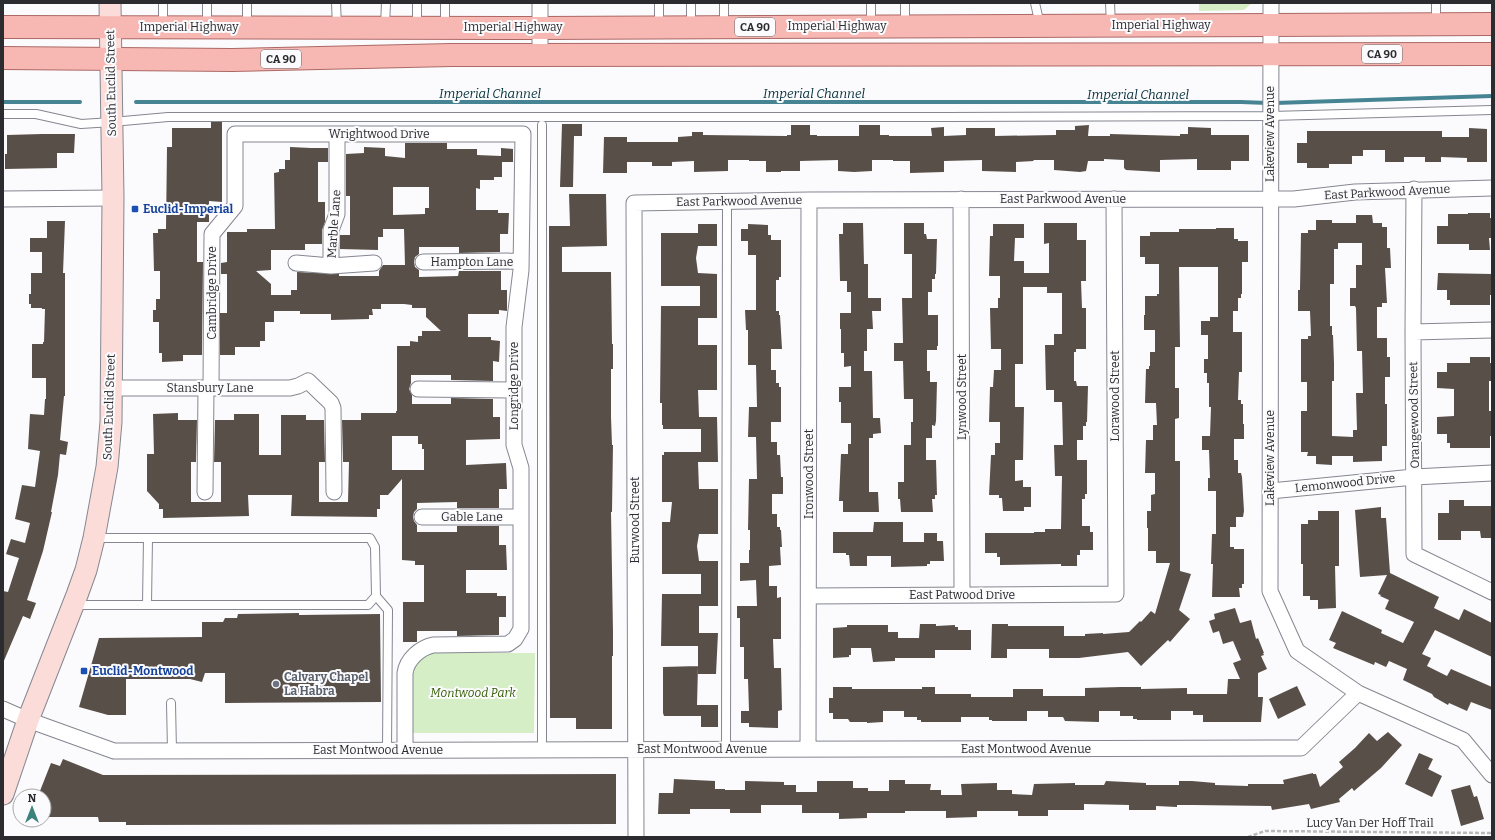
<svg xmlns="http://www.w3.org/2000/svg" width="1495" height="840" font-family="Bitter,serif">
<rect width="100%" height="100%" fill="#fbfbfd"/>
<path fill="#d6eec6" d="M1199,3H1252L1244,10L1199,11Z
M430,653H535L534,733H411V671L420,659Z"/>
<g fill="none" stroke-linecap="round" stroke-linejoin="round">
<path stroke="#468494" stroke-width="4" d="M3,102H80
M136,102H1241L1268,103
M1275,103L1492,96"/>
</g>
<path fill="#584f49" fill-rule="evenodd" d="M211,122H222V202L209,201V222H197V262H203L202,355H183V361L162,362V353H159V322H153V310H156V299H160V271H154L153,233H158V229H166L167,147H172V128H211Z
M562,124H582V136H574L573,187H560Z
M791,125H810V135H817V136H859V125H880V135H889V136H932L931,128L944,127V136L966,135V128H995V136L1056,135V130H1075V126L1089,125L1088,136H1110V134L1180,136V134H1188V127L1211,128V135H1249V161H1231V170H1197V159L1160,160V172L1126,170L1124,168V160L1104,159V161H1088L1086,171L1080,172L1054,170V160H1033L1034,161L1016,162V172L982,171V160L944,161V172L910,173V161H893V160H872V171L854,172L838,171V160L800,161V171H781V172H766V161H749V160H728V171L694,172V161L672,162V166H652V162H627V173H603L604,137H627V142H678V137L692,136V132H703V135L787,136V135H791Z
M1469,128L1487,129V162H1467V158L1441,157V162H1425V157H1404V162H1385V150H1363V156H1352V164H1329V168H1307V163H1297V143H1307V131H1442V137H1469Z
M42,134H75L74,153H57V168L5,169V154H7V135Z
M405,143H447V149H477V155L501,156V148L513,149V162H502V177H494V180H480V189L476,188V210H498V213H509L508,234H500V252L459,253V247H419V254L415,257L414,262L415,267L419,270V277L458,276L459,271H501V290H507V311L499,310V314H468V337H491V340L500,341L499,362L493,361V381L451,380V375H411V383L409,389L412,395V404H451V398L493,399V417H500V439L466,440V465L506,463L507,489H499V508H457V502L417,503V509L414,512L413,517L414,521L417,525V532H457V526H499V545H506L507,570H466V593H497V596H506V617H499V635L457,636V631H417V642H403V602H424V565H415V561L402,560V479L388,495H380V509H377V517L291,516L292,495H248L249,516L163,518V509H159V504L147,491V454H154L153,414L178,413V420H197L196,462H191V502H221V462H214L215,420H234V414H259V455H281V415H306V420H324L325,462H319V502H348L349,462H343L342,420H361V413H396V411H397V346H410V341L418,342V336H422V331H441L426,317V308H412V305L404,304H381V309H372L373,315H369V319L331,320V314H300V311H274V322H265V341H260V347H235V355H220V313H227V274H221V263L227,262V232H247V229H275L274,173L279,172V169H285V160H290V147L311,148H328V162H318V202H325V222L322,230V244H305V250H271V270L256,271L271,284V295H291V290H297V272L339,274V276H379V271L383,265H405L404,229H383V237H378V250L340,249V235H350V196H346V154L364,153V147L385,148V156L405,158ZM393,187H429V208H425V214L393,215ZM392,436H418V444H422V449H424V470H392Z
M569,194H606L607,246L562,247V272H611L612,344H613V369H611V417L612,445H613L612,512H611L613,632V656H612V729H576V718H550L549,226H570Z
M1468,213H1490V218H1492V238H1489L1490,250H1469V244H1437V226H1448V214H1468Z
M1356,215H1372L1373,223H1382V227H1387V248H1390L1391,268H1385L1387,303H1382V307H1377V338H1387V357H1390V377H1385V404H1387V446H1382V461L1353,462V456H1332V465L1316,464V456H1307L1308,452H1301V411H1307V382H1301V339H1308V336H1311L1310,311H1298V290H1300L1301,233H1308V230H1316V220H1332V223H1356ZM1338,243H1362V265H1356V288H1350V306H1355L1356,308L1357,351H1362L1363,393H1356L1357,430H1353V437L1332,436V381H1334V363L1333,335H1332V326H1330V284H1334V249H1338Z
M47,221H65L63,273H65V396H64L60,440L68,442L66,455L60,454L58,475L51,512H52L43,551L27,600L36,603L30,619L23,616L3,663V591L8,592L19,558L6,554L11,539L25,543L30,523L15,519L22,485L35,487L40,451L28,449L30,414L44,415L45,399H46V378H32V344H43V342H44L45,309H42V308H31V304H29V294H31V273H42V252H30V238H47Z
M843,223H863L864,264H868V298H881V311H872L873,329H867V351H864V371H872L873,418H880L881,433L873,434V438H869V492H878L879,512H843V501H839L841,454H848V444H851V423H841V402H839V387H851V366L844,367V353H841V329H840V313H851V292H847V281H840L839,234H843Z
M904,223H924V234H926L927,239H937L936,274H935V279H932V292H928V315H938V346H937V350H927V371H930V382H937L936,421L935,426L932,425V438H926V460H936L937,495H935V499H932L933,512H901L900,499H898V482H904V445H911V422H913V399H904L903,361H894V343H903L902,298H912V254H904Z
M1044,223H1077V240H1086V281H1081L1082,308H1086V349H1076V352H1074V381H1076L1077,386H1088L1087,422H1086V426H1083V440H1077V460H1087V494H1085V499H1082V526H1090V532H1093V550H1080V555H1077V566H1061V564L1000,565V557H997V553H985V533H1034V532H1045V529H1061L1062,476H1055L1054,445H1063L1062,402H1054V390H1046L1045,345H1054V334H1062V293H1047V287H1023V364H1015V407H1024L1023,460H1015V481L1023,480V487H1031V507H1024V511H1003L1002,498H999V495H989L991,455H995V443H1000V422H989L990,387H993L994,370H1001V349H991L990,308H998V298H1000V276H989L990,236H993V224H1024V238H1015L1014,261H1024V273H1049V243L1044,244Z
M698,224H717V246H698L696,258L698,273L717,274V318H698V345H717V390H698L699,417H717L718,462H698L699,489H718V534H699L697,546L699,561H718V606H699V633H718L716,674H698V646H661L662,594H701V574H662V522H670L672,502H662V455H664V452H701V429H663V425H662V403H660L661,306H700V286H661V233H698Z
M748,224L768,225V235H771V240H781V277H779V280H776V311H779V315H780L782,349H771V370H776V383H779V387H781V422H771V442H777V455H780L781,477H783V494H772V514H777V527H780V530H781L782,547H780L781,565L769,566V586H777V598L781,597V639H773L774,668H781L782,710L778,711V728L749,727V723H741V711H749L748,679H744V647H740V618H737V606H757L756,580L740,581V563H749V550H750V530H748L749,479H757L756,437H748L749,407H757L756,365H748V330H746L745,310H756V255H748V241H741V229H748Z
M1216,228H1234V239H1238V241H1248V262H1242V294H1241V298H1238V311H1233V332H1242V372H1239L1238,400H1241V404H1243V424H1244V439H1234V460H1238V473H1241L1242,477L1244,511L1243,517H1236V527H1230V547H1234V549H1244V584H1242V588H1239L1240,597H1212L1213,564H1211L1212,534H1216V491H1208V478H1210L1209,450H1202V436H1210L1211,407H1209V383H1207V373H1204V359H1208V335H1201V321H1210V317H1218V267H1179L1180,347H1175V388H1179V418L1175,419V461H1180V571L1191,574L1179,610L1190,619L1170,642L1168,640L1141,666L1128,652L1079,658H1049V649H1007V658H991L992,624H1008V626H1064V636H1085V634L1103,633V634L1129,632L1140,621L1141,622L1151,611L1155,614L1170,563H1156V551H1148V528H1147V511H1151V495L1155,494V473H1145L1146,440H1153V425H1157L1156,403H1145L1146,369H1149V366H1150V352H1155V330H1144V315H1145V296H1157V294H1159V264H1145V257H1140V236H1150V232H1179V229H1216Z
M1438,273L1492,274V295H1490V305H1450V300H1447V290H1437Z
M1470,357H1490V363H1492V381H1489V411H1491L1492,417V436H1490V448H1450V443H1447V434H1437V417L1454,416V389L1437,388V372H1447V363H1470Z
M1449,500H1464V506H1492V538H1481L1480,531H1461V540H1438V513H1449Z
M1381,507V518H1386L1390,573L1439,597L1434,608L1459,620L1464,609L1492,623V657L1435,630L1422,654L1431,658L1427,666L1447,676L1451,669L1492,687V710L1471,702L1467,711L1449,703L1448,705L1434,697L1432,694L1403,680L1407,669L1389,661L1386,667L1375,662L1374,665L1333,648L1336,643L1329,640L1342,611L1382,630L1381,633L1403,643L1414,622L1385,609L1389,600L1380,596L1381,595L1378,594L1387,575L1360,577L1355,510Z
M1318,511H1339V566H1335L1336,608L1318,609V600H1310V596H1303V564H1301V524H1308V520H1318Z
M874,522H903V542H924V533H937V541H943L944,561H930V564H927V566L891,567V556H867V566H850L849,555H846V553H833V532H873Z
M1235,608L1240,623L1251,620L1256,639L1258,638L1264,653H1263L1264,655L1261,656L1267,669L1258,673V697H1263L1261,722H1203V715H1193V711H1171V720H1137V719H1133V716H1120V711H1099V722L1065,721L1063,717H1048V711H1027V721H992V720H989V717H961V722H921V720H917V717H904V711H883V722L867,723V722H850L848,719H833V713H829V698H833V687H852V689H922V687H935V694H971V697H1013V689H1043V696H1085V688L1121,687H1141V689L1187,688V694H1227L1228,679H1240L1233,663L1241,660L1233,641L1223,644L1219,631L1213,633L1209,621L1215,619L1214,614Z
M299,613V615L380,614L381,702L225,703V673H205L202,682L190,679H126V715H108L79,707L99,638L202,637V622H223L225,618H237L238,614Z
M920,624H936V626L955,625V627H958V630H971V650H935V658H895V661L873,662L871,648H851V655H849V657L833,658V628L847,627V625H888V632H898V638H919Z
M698,666L697,705H718V727H701V716H664L663,713V667Z
M1297,686L1306,705L1278,719L1269,699Z
M1388,732L1402,745L1381,768L1354,791L1352,788L1339,799L1340,802L1311,809L1309,804L1272,810L1271,806L1193,805H1177V807L1156,806V810H1129V805L1084,804V810H1048V816H1018V811H977V817L946,818V811H905V813H867V818L839,819V813H802V805H761V813H730V809H690V814H658L659,793H673L674,779L715,781V789H725V790H745V781L784,782V785H796V792H817V781H853V788H868V791H889V780H905V784H931L930,790H941V795H962L961,784L997,783V790H1012V794L1032,795L1034,784L1075,783V785H1104L1106,781L1146,783V785H1179V781H1192L1215,783V785L1248,786V784H1284L1283,780L1313,773V774H1316L1320,787L1343,767L1339,762L1355,748L1369,733L1377,741Z
M1419,753L1433,759L1428,769L1442,776L1432,797L1405,784Z
M63,759L103,775L616,774V824L126,825V822H99L98,817H49V812L44,810V796H38L51,763L60,766Z
M1470,785L1474,797L1477,796L1484,819L1461,826L1451,790Z"/>
<g fill="none" stroke-linecap="round" stroke-linejoin="round">
<g stroke="#858791" stroke-width="10">
<path id="service" d="M247,3V26
M336,3L337,27
M659,3V26
M691,3V26
M871,3V26
M1035,3L1040,25
M1110,3L1111,25
M1436,3V24
M905,25V3
M163,26V3
M207,26V3
M385,26L386,3
M445,26V3
M724,26V3
M417,27V3
M3,114H36L81,124L112,122L168,117H947L1271,116L1492,110
M376,596L388,610L387,750
M147,604L148,538
M74,605H368L376,596L375,547L370,538H94
M171,703L172,751
M726,749L727,201
M542,750V125"/>
</g>
<g stroke="#858791" stroke-width="17">
<path id="minor" d="M540,3V55
M1271,3L1270,591L1297,651L1358,693L1463,740L1492,775
M1414,189L1413,332L1414,554L1492,592
M3,199L113,198
M961,199L962,595
M423,262L521,261
M296,263L331,266L374,263
M331,266V230L337,214V134
M1413,332L1492,330
M111,388H290L298,386L308,381L331,403L333,408L334,492
M211,388L212,234L235,206V134H523L521,270L514,327V445L521,468V629L515,639L508,644L433,645C420,648 407,659 405,673V750
M418,389L514,390
M1270,491L1414,477L1492,473
M205,492L206,388
M422,517H521
M809,596L1116,594L1114,199
M3,709L28,720L114,751L1301,748L1358,693
M808,749L809,200
M636,837L634,203L809,200L1294,199L1355,192L1492,188"/>
</g>
<g stroke="#858791" stroke-width="23">
<path id="secondary" d="M3,794L28,720L77,595L86,570L94,538L107,467L111,422L113,198L110,3"/>
</g>
<g stroke="#ac6865" stroke-width="24">
<path id="primary" d="M3,27L540,28L1492,24
M3,58L232,60L451,55L1492,54"/>
</g>
<path stroke="#b9b9bc" stroke-width="2.5" stroke-dasharray="4 2" stroke-linecap="butt" d="M1248,837L1265,831L1492,833"/>
<use href="#service" stroke="#fff" stroke-width="8"/>
<use href="#minor" stroke="#fff" stroke-width="15"/>
<use href="#secondary" stroke="#fbdcd9" stroke-width="21"/>
<use href="#primary" stroke="#f7b8b3" stroke-width="22"/>
</g>
<g fill="#1a4fb4" stroke="#fbfbfd" stroke-width="1.5">
<rect x="131" y="205" width="8" height="8" rx="2"/>
<rect x="80" y="667" width="8" height="8" rx="2"/>
</g>
<circle fill="#6b7280" stroke="#fbfbfd" stroke-width="1.5" cx="276" cy="684" r="4"/>
<g text-anchor="middle" stroke-width="4" stroke-linejoin="round" paint-order="stroke">
<g fill="#fbfbfd" stroke="#69696e" stroke-width="1">
<rect x="735" y="18" width="40" height="18" rx="3"/>
<rect x="1362" y="45" width="40" height="18" rx="3"/>
<rect x="261" y="50" width="40" height="18" rx="3"/>
</g>
<g font-size="11" font-weight="bold" fill="#2b2b30">
<text x="755" y="31">CA 90</text>
<text x="1382" y="58">CA 90</text>
<text x="281" y="63">CA 90</text>
</g>
<g font-size="12" fill="#2b2b30" stroke="#fbfbfd">
<text x="1161" y="29">Imperial Highway</text>
<text x="837" y="30">Imperial Highway</text>
<text x="189" y="31">Imperial Highway</text>
<text x="513" y="31">Imperial Highway</text>
<text transform="translate(111 83) rotate(-91)" y="4">South Euclid Street</text>
<text x="379" y="138">Wrightwood Drive</text>
<text transform="translate(1270 134) rotate(-90)" y="4">Lakeview Avenue</text>
<text transform="translate(1387 192) rotate(-3)" y="4">East Parkwood Avenue</text>
<text x="1063" y="203">East Parkwood Avenue</text>
<text transform="translate(739 201) rotate(-1)" y="4">East Parkwood Avenue</text>
<text transform="translate(334 224) rotate(-86)" y="4">Marble Lane</text>
<text x="472" y="266">Hampton Lane</text>
<text transform="translate(212 293) rotate(-90)" y="4">Cambridge Drive</text>
<text transform="translate(514 386) rotate(-90)" y="4">Longridge Drive</text>
<text x="210" y="392">Stansbury Lane</text>
<text transform="translate(1115 396) rotate(-90)" y="4">Lorawood Street</text>
<text transform="translate(962 397) rotate(-90)" y="4">Lynwood Street</text>
<text transform="translate(109 407) rotate(-88)" y="4">South Euclid Street</text>
<text transform="translate(1414 415) rotate(-91)" y="4">Orangewood Street</text>
<text transform="translate(1270 458) rotate(-90)" y="4">Lakeview Avenue</text>
<text transform="translate(809 474) rotate(-90)" y="4">Ironwood Street</text>
<text transform="translate(1345 483) rotate(-6)" y="4">Lemonwood Drive</text>
<text x="472" y="521">Gable Lane</text>
<text transform="translate(635 520) rotate(-90)" y="4">Burwood Street</text>
<text x="962" y="599">East Patwood Drive</text>
<text x="702" y="753">East Montwood Avenue</text>
<text x="1026" y="753">East Montwood Avenue</text>
<text x="378" y="754">East Montwood Avenue</text>
<text x="1370" y="827">Lucy Van Der Hoff Trail</text>
</g>
<g font-size="12" font-weight="bold" fill="#164399" stroke="#fbfbfd" text-anchor="start">
<text x="143" y="213">Euclid-Imperial</text>
<text x="92" y="675">Euclid-Montwood</text>
</g>
<g font-size="12" font-weight="bold" fill="#5b616d" stroke="#fbfbfd" text-anchor="start">
<text x="284" y="681">Calvary Chapel<tspan x="284" dy="14">La Habra</tspan></text>
</g>
<g font-size="12" font-style="italic" fill="#355e05" stroke="#fbfbfd">
<text x="473" y="697">Montwood Park</text>
</g>
<g font-size="13" font-style="italic" fill="#043039" stroke="#fbfbfd">
<text x="490" y="98">Imperial Channel</text>
<text x="814" y="98">Imperial Channel</text>
<text x="1138" y="99">Imperial Channel</text>
</g>
</g>
<rect width="1495" height="840" fill="none" stroke="#2b2b30" stroke-width="8"/>
<g transform="translate(32 808)"><circle r="19" fill="#fbfbfd" stroke="#a8a8ab"/>
<path d="M0-3L7 15L0 10L-7 15Z" fill="#3b827a"/>
<text y="-6" font-size="11" font-weight="bold" text-anchor="middle" fill="#2b2b30">N</text>
</g>
</svg>
